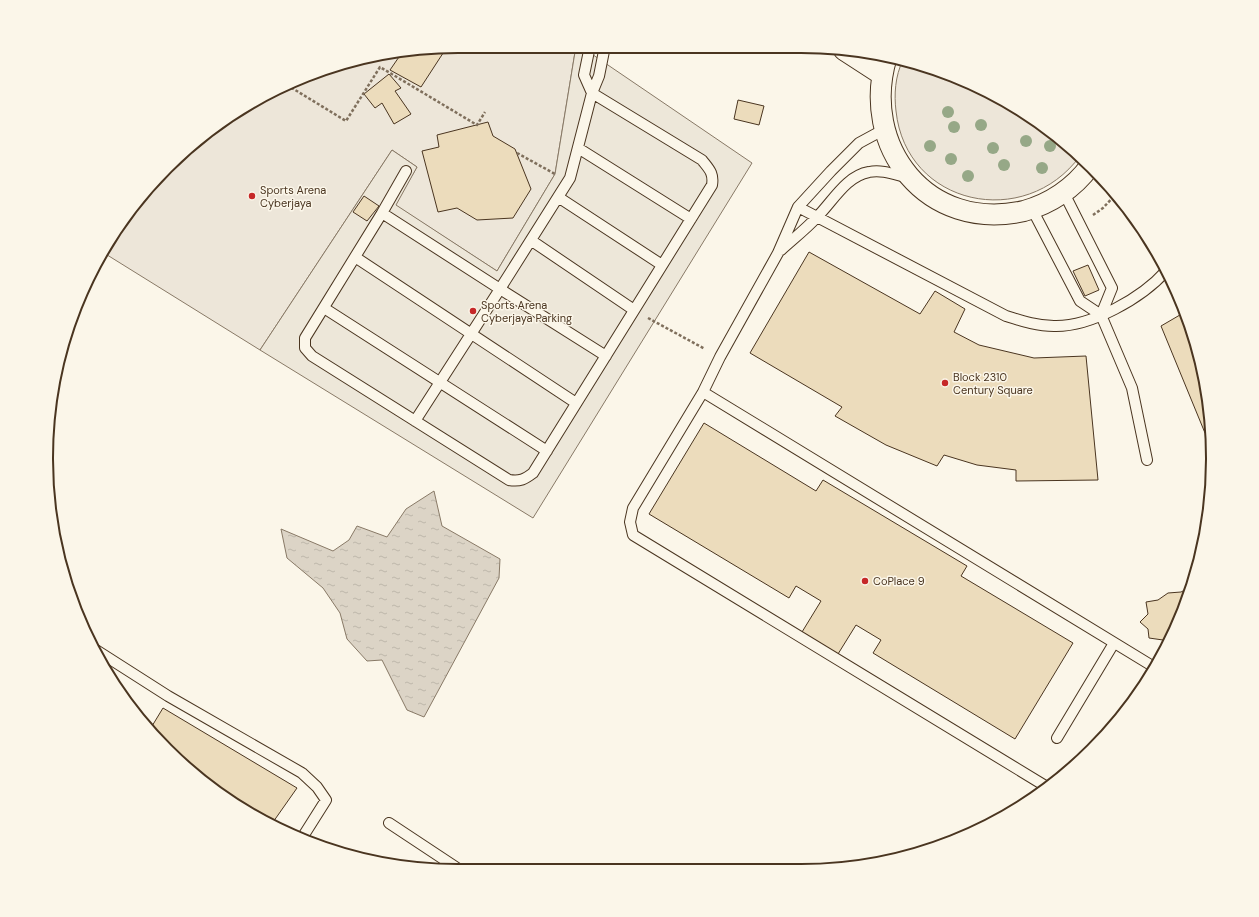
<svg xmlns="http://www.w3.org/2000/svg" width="1259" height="917" font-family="'DM Sans',sans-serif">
<defs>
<pattern id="water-ripples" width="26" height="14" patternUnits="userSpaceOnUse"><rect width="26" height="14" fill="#dcd4c6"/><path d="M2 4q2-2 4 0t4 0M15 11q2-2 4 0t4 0" fill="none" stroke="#beb7aa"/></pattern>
</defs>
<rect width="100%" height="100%" fill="#fbf6e9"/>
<path fill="#ede6d9" stroke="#887966" d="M458,46H576L555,174L497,271L395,205L417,167L392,150L260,350L104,253L148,187L230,115L300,77L352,60Z
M903,60L958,77L1007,101L1072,148L1080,156C1025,231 906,206 896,111C894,95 895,76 903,60Z"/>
<path fill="#ede7d9" stroke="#887966" d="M576,46H580L752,163L533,518L260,350L392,150L417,167L396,205L497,271L555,174Z"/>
<path fill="url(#water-ripples)" stroke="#887966" d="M434,491L442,526L500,559L499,578L424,717L407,710L382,660L367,661L347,639L340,613L323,588L287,558L281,529L333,551L349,540L357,526L387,537L406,509Z"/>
<path fill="#ecdcbc" stroke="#4a3520" d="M447,47L421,87L390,70L401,54Z
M389,74L401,88L395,91L411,114L394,124L382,103L375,108L364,94Z
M738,100L764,106L759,125L734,119Z
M488,122L493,136L515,149L531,189L513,218L477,220L457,208L438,212L422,151L439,147L437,135Z
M364,196L379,206L367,221L353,212Z
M809,252L920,314L935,291L965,309L954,332L979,345L1034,358L1086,356L1098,480L1016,481V470L977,465L944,455L937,466L886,445L835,416L842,407L750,353Z
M1088,265L1099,290L1085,296L1073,271Z
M1185,312L1191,326L1209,405L1210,430L1205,433L1161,326Z
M704,423L816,491L823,480L967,566L961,576L1073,643L1015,739L873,653L881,640L856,625L838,654L802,632L821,601L796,586L789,598L649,514Z
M1191,587L1170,641L1149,638L1148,629L1140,622L1148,614L1146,602L1158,600L1168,593L1181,592Z
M163,708L297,788L271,825L208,786L149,731Z"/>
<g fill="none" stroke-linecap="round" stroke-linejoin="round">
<g stroke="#4a3520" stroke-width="12">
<path id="lane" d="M883,130L859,143L831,171L798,207L778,253L720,357L703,392L633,508L630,522L633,535L1047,787
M578,148L691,219
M406,171L382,213L500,289L570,178L592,93L599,76L605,46
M1064,193L1112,288L1101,315
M558,197L662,265
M798,207L1006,316C1022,321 1037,326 1054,326C1091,327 1142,298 1166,271
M1032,209L1080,301L1101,315L1132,388L1147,460
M382,213L305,338V348L312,356L509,480C520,482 525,479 533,473L712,185C714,173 709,169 702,160L592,93L584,75L590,46
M532,241L634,310
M781,250C793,239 806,229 817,217C833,201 846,176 869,172C882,169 896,175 909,178
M355,257L576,403
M324,308L547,451
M703,392L1154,667
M415,421L500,289L606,356
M96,650L168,696L302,773L317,787L326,800L302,838
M1057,738L1114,643
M389,823L460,870"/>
</g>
<g stroke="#4a3520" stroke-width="22">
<path id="street" d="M844,50L881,74
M887,56C859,147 928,233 1024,211C1050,204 1074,188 1090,166"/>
</g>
<path stroke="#7f6f5c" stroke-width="2.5" stroke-dasharray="3 2" stroke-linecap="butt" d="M287,85L346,121L380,67L477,125L485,112
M517,153L555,174
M1093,215L1103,208L1116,194
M648,318L705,349"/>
<use href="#lane" stroke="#fbf6e9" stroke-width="10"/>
<use href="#street" stroke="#fbf6e9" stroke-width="20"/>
</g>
<g fill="#96a887">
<circle cx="948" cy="112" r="6"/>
<circle cx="981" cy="125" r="6"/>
<circle cx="954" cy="127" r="6"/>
<circle cx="1026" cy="141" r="6"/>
<circle cx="930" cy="146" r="6"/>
<circle cx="1050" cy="146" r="6"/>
<circle cx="993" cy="148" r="6"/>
<circle cx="951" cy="159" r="6"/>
<circle cx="1004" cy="165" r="6"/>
<circle cx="1042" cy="168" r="6"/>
<circle cx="968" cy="176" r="6"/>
</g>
<g fill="#c62828" stroke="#fbf6e9" stroke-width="1.5">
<circle cx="252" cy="196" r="4"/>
<circle cx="473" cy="311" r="4"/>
<circle cx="945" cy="383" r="4"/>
<circle cx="865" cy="581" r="4"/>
</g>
<g text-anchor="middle" stroke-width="3" stroke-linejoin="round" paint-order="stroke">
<g font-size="11" fill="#4a3520" stroke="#fbf6e9" text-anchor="start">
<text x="260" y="194">Sports Arena<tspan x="260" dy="13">Cyberjaya</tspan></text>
<text x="481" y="309">Sports Arena<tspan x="481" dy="13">Cyberjaya Parking</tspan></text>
<text x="953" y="381">Block 2310<tspan x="953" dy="13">Century Square</tspan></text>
<text x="873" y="585">CoPlace 9</text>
</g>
</g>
<path d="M0 0H1259V917H0ZM458 53H801A405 405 0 0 1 1206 458V459A405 405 0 0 1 801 864H458A405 405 0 0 1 53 459V458A405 405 0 0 1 458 53Z" fill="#fbf6e9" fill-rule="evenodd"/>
<path fill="none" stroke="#4a3520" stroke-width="2" d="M458 53H801A405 405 0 0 1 1206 458V459A405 405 0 0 1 801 864H458A405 405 0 0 1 53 459V458A405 405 0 0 1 458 53Z"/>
</svg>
